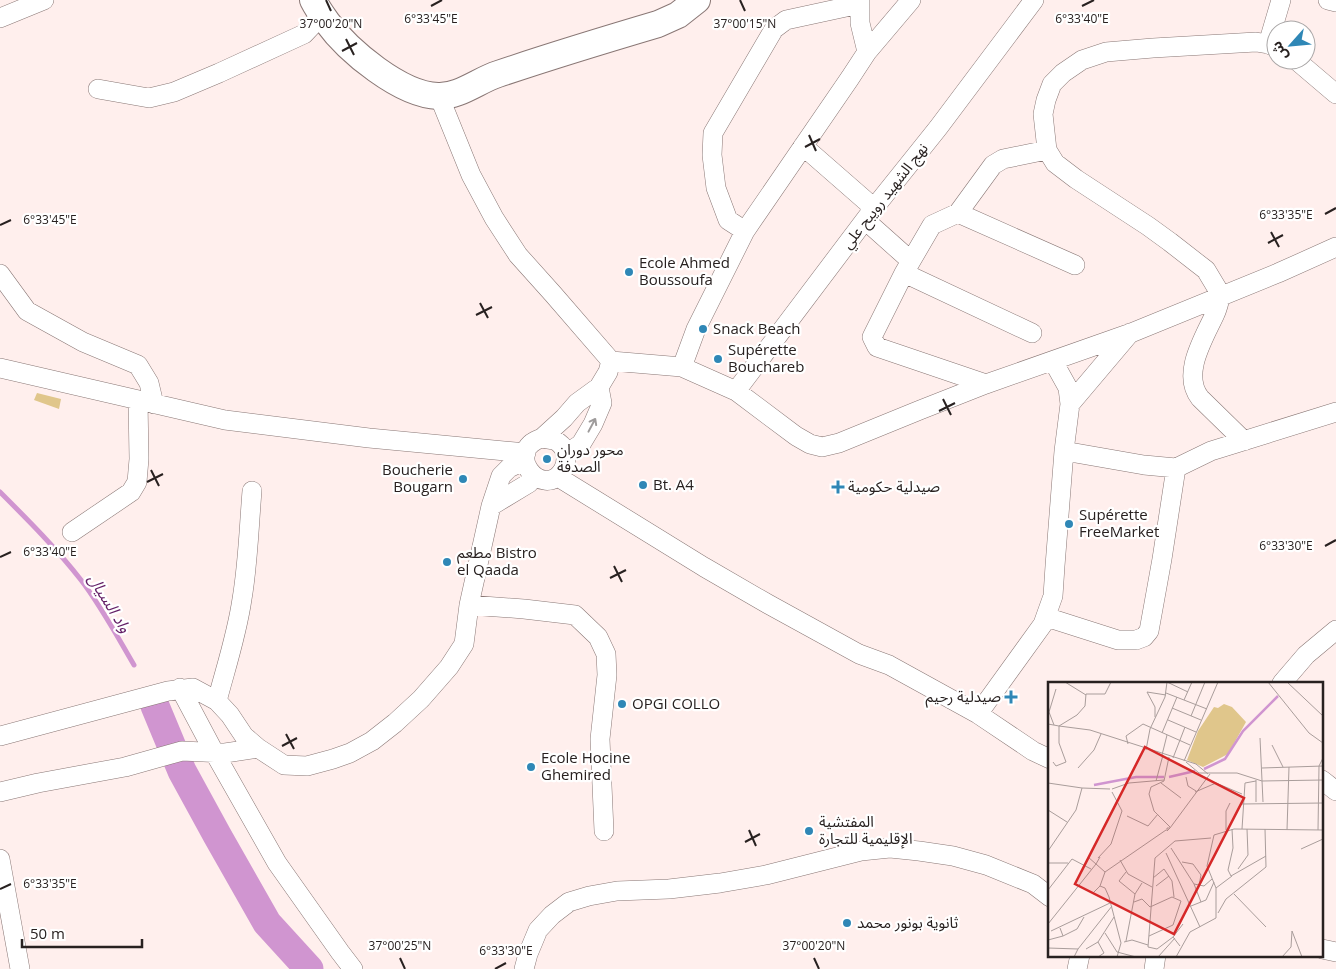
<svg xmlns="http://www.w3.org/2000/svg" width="1336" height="969" font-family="'Open Sans','Noto Sans Arabic',sans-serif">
<rect width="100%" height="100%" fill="#ffefed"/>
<path fill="#e0c68b" d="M37,393L61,399L59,409L34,400Z"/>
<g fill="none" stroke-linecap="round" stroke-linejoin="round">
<path stroke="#d095d0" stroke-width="5" d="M0,492C28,520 56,548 81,580C101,606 117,636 134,665"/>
<path stroke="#d095d0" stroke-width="29" d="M155,706L182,771L217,835L267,923L309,969"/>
<g stroke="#897775" stroke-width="20">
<path id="minor" d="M1328,0L1336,2
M0,18L44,0
M1268,44L1281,0
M867,52L911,0
M1296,60L1336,94
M98,89L149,98L174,92L219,73L304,34L322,15
M439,96L471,175L494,218L518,255L553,294L611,361L682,367L736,391L796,436L810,444L822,447L839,443L920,410L986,384L1131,333L1278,273L1336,247
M803,146L874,208
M958,213L1075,265
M865,220L911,261
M745,231L728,220L716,188L712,155L713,133L774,29L786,20L860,4
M904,273L1032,333
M0,274L27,311L83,342L138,365L149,383L154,404
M682,367L696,329L745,231L850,78L867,52L860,23V0
M0,368L225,420L369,438L526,453
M986,384L877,347L872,337L904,273L932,225L958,213L993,165L1003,159L1047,150
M736,391L874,208L938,128L1034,0
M1070,404L1130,333
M542,438C546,439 550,439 554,440C566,445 569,459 563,470C543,502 501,451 542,438Z
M542,438L564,418L577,403L599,387L608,372L611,361
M1244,441L1200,398C1181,374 1204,338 1215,314C1218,308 1219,301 1221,295L1206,270L1170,242L1148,226L1076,179L1055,163L1047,150L1043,114L1046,100L1052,84L1063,73L1082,60L1106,52L1153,48L1256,42L1268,44L1276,47
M1064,451L1144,465L1176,468L1211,451L1336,412
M566,454L581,444L593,424L602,403L599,387
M558,477L704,567L768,604L859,654L889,665L978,714L1033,751L1050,759
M491,506L529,483L534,476
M72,532L131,492L137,482L139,459L138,400
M469,605L524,609L575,615L598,637L606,654L607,675L600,739L604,831
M1046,617L1118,640H1136L1144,637L1149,631L1162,559L1176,468
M1282,683L1306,655L1336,630
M180,688L214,752L277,863L340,952L353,969
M217,701C226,667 237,634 242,599C248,564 249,527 252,491
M978,714L1043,624L1053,596L1055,566L1064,451L1070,404L1068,388L1053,361
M0,736L168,691L193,688L217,701L230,715L244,736L258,748L284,765L307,766L333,759L350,753L372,741L395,723L421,699L449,667L464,644L469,605L491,506L501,476L509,468L525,460
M1322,780L1336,791
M0,792L38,783L125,767L182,751L225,753L258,748
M0,859L20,969
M1322,949L1336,952
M524,969L528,954L538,930L552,915L569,902L589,896L617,891L669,889L720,883L766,875L861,851L890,848L919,851L953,856L986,865L1033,884L1050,897
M1077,969L1080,955
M1154,969L1156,955"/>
</g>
<g stroke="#897775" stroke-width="28">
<path id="secondary" d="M313,0C317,8 322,15 327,22C348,51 401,95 438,96C459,97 479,80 498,74C551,56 604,40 658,24L678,15L697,0"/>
</g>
<use href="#minor" stroke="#fff" stroke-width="19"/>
<use href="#secondary" stroke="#fff" stroke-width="26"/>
</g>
<defs><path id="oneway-shaft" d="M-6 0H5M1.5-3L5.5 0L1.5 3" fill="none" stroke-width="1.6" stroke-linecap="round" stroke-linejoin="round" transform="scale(1.25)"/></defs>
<use stroke="#9e9b9b" href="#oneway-shaft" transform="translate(592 425) rotate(-62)"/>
<path fill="none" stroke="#282120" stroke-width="2" d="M326,0L331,11M740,0L745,11M431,6L442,0M1082,6L1094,0M346,39L354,55M342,51L357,43M809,135L816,151M805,147L820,139M1325,214L1336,208M0,225L11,220M1271,232L1279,247M1268,243L1283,235M480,303L488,318M476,315L492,307M943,399L951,415M939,411L955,403M151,470L159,486M147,482L163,474M1325,546L1336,540M0,557L11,552M614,566L622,582M610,578L626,570M286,734L294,749M282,746L297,738M749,830L756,846M745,842L760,834M0,889L11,884M400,958L405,969M814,958L819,969M495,969L506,963"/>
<g fill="#2f87b6" stroke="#fff" stroke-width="2">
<circle cx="629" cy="272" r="5"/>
<circle cx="703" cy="329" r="5"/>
<circle cx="718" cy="359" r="5"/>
<circle cx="547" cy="459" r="5"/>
<circle cx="463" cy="479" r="5"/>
<circle cx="643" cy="485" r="5"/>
<path d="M835.5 479.5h5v5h5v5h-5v5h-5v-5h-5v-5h5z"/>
<circle cx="1069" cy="524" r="5"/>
<circle cx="447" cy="562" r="5"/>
<path d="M1008.5 689.5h5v5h5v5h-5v5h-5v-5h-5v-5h5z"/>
<circle cx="622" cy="704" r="5"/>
<circle cx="531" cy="767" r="5"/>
<circle cx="809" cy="831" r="5"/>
<circle cx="847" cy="923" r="5"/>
</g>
<g text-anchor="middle" stroke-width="4.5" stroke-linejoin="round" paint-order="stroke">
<g font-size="15" fill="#282120" stroke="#fff">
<text transform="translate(885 196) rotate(-52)" y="5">نهج الشهيد رويبح علي</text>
</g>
<g font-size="15" fill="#282120" stroke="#fff" text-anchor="start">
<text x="639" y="268">Ecole Ahmed<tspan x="639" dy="17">Boussoufa</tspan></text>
<text x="713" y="334">Snack Beach</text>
<text x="728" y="355">Supérette<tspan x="728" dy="17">Bouchareb</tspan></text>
<text x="557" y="455">محور دوران<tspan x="557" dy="17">الصدفة</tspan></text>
<text x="453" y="475" text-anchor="end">Boucherie<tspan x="453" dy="17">Bougarn</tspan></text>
<text x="653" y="490">Bt. A4</text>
<text x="848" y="492">صيدلية حكومية</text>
<text x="1079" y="520">Supérette<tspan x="1079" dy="17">FreeMarket</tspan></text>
<text x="457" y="558">مطعم Bistro<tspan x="457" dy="17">el Qaada</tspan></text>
<text x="1001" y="702" text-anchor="end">صيدلية رحيم</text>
<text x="632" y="709">OPGI COLLO</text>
<text x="541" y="763">Ecole Hocine<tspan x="541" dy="17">Ghemired</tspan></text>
<text x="819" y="827">المفتشية<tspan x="819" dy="17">الإقليمية للتجارة</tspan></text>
<text x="857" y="928">ثانوية بونور محمد</text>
</g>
<g font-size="16" font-style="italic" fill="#621d65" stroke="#fff">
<text transform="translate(110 603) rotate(58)" y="6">واد السيال</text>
</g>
</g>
<g transform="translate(1048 682)">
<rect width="275" height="275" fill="#ffefed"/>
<path d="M176,22L184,25L198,40L180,72L155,85L139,78L150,49L166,25L170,26Z" fill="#e0c68b"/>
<path fill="none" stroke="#d095d0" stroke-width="2.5" d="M156,87L177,77L195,49L230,14M121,95L147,89M46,103L88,95H116"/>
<path fill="none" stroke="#a99d9b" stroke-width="1" d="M17,0L38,13M119,0L140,10M220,0L261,51L275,61M239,0L275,34M118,11L159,27M136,18L144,0M124,26L153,38M143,34L157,0M107,35V25L99,10L118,13M120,38L148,50M0,42L11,44L29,33L37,24L38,12H57L63,0M6,43L1,30L8,7M114,51L129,15M212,56L215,120M80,62L78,54L95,42L142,63M224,63L235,85M98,68L102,47L117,15L119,0M114,73L119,53M121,75L116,99L103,105L101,112L106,129L122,145M125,76L137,45M136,79L170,0M5,80L8,84L18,80L11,61V44L42,48L148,82L160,92M138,80L151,91H189L214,99L275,98M30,86L46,68L53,52M214,86L275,84M138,95L140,104L148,109M208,98V120M108,99L115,73M0,101L34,106M113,101L133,116M64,107L81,101L116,98M147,110L168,101L194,112M194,122L275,121M0,128L19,140M79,134L100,144L110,132M122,146L119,149V146H122L162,92M184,147L185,166L180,188L183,194L218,174M194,147L197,101L208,99M178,148V129L182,121M239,148L241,85M270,148L271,84L275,76M123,166L146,202L156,204L164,197M253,167L275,157M0,169L28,128L34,106L62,107M118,171L152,245M52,175L48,182L57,190L118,148M50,176L63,162L74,129L64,110M72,178L80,192L104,205M134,180L145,182L153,193L151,203M0,181H20M190,187L200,173L199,147M78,190L71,199L87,212M105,196L116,187L124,199L126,215M146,202L153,220M52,204L57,206L61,215L73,261L69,275M108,204L121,194M168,206L184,194M0,208L24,177L43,187M44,212L52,204L57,190M186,212L218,245M86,220L94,217L102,225L124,215L133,219L125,243L101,254M143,224L158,218L166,200M170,231L178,217L218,185L217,147M0,242L48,182L40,175M3,249L62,221M57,251L69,270L88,275M15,254L29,247L36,235M125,255L135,242M0,258L15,254L12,246M78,259L87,212L94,201M76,260L84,258L100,263M132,264L125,255L109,267L100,265L107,176L127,159L163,156M0,266L30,267L26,275M30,267L64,224M38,267L50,260L66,235M50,275L56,271L50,260M110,275L127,256M128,275L142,250L168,236V206L159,184L166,153L186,147L275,148M234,275L243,265L244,249L254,275"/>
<path fill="#d62828" fill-opacity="0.15" stroke="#d62828" stroke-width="2.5" d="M97,65L196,116L126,252L27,202Z"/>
<rect width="275" height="275" fill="none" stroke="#282120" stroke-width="2.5"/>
</g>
<g font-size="12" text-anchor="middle" fill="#282120" stroke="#fff" stroke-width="4.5" stroke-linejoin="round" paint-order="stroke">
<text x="1082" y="23">6°33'40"E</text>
<text x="431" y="23">6°33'45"E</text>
<text x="331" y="28">37°00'20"N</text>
<text x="745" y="28">37°00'15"N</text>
<text x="1286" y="219">6°33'35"E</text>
<text x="50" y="224">6°33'45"E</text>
<text x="1286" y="550">6°33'30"E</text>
<text x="50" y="556">6°33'40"E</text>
<text x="50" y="888">6°33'35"E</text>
<text x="400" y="950">37°00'25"N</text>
<text x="814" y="950">37°00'20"N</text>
<text x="506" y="955">6°33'30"E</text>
</g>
<g transform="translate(1291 45) rotate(243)"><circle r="24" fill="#ffffff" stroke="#a9a6a6"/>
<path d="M0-4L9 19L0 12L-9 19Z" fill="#2f87b6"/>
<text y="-8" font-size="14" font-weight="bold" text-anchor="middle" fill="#282120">ش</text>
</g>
<path d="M22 939v8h120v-8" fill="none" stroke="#282120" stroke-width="2.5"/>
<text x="30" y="939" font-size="15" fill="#282120" stroke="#ffffff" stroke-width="4" paint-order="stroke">50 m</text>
</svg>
